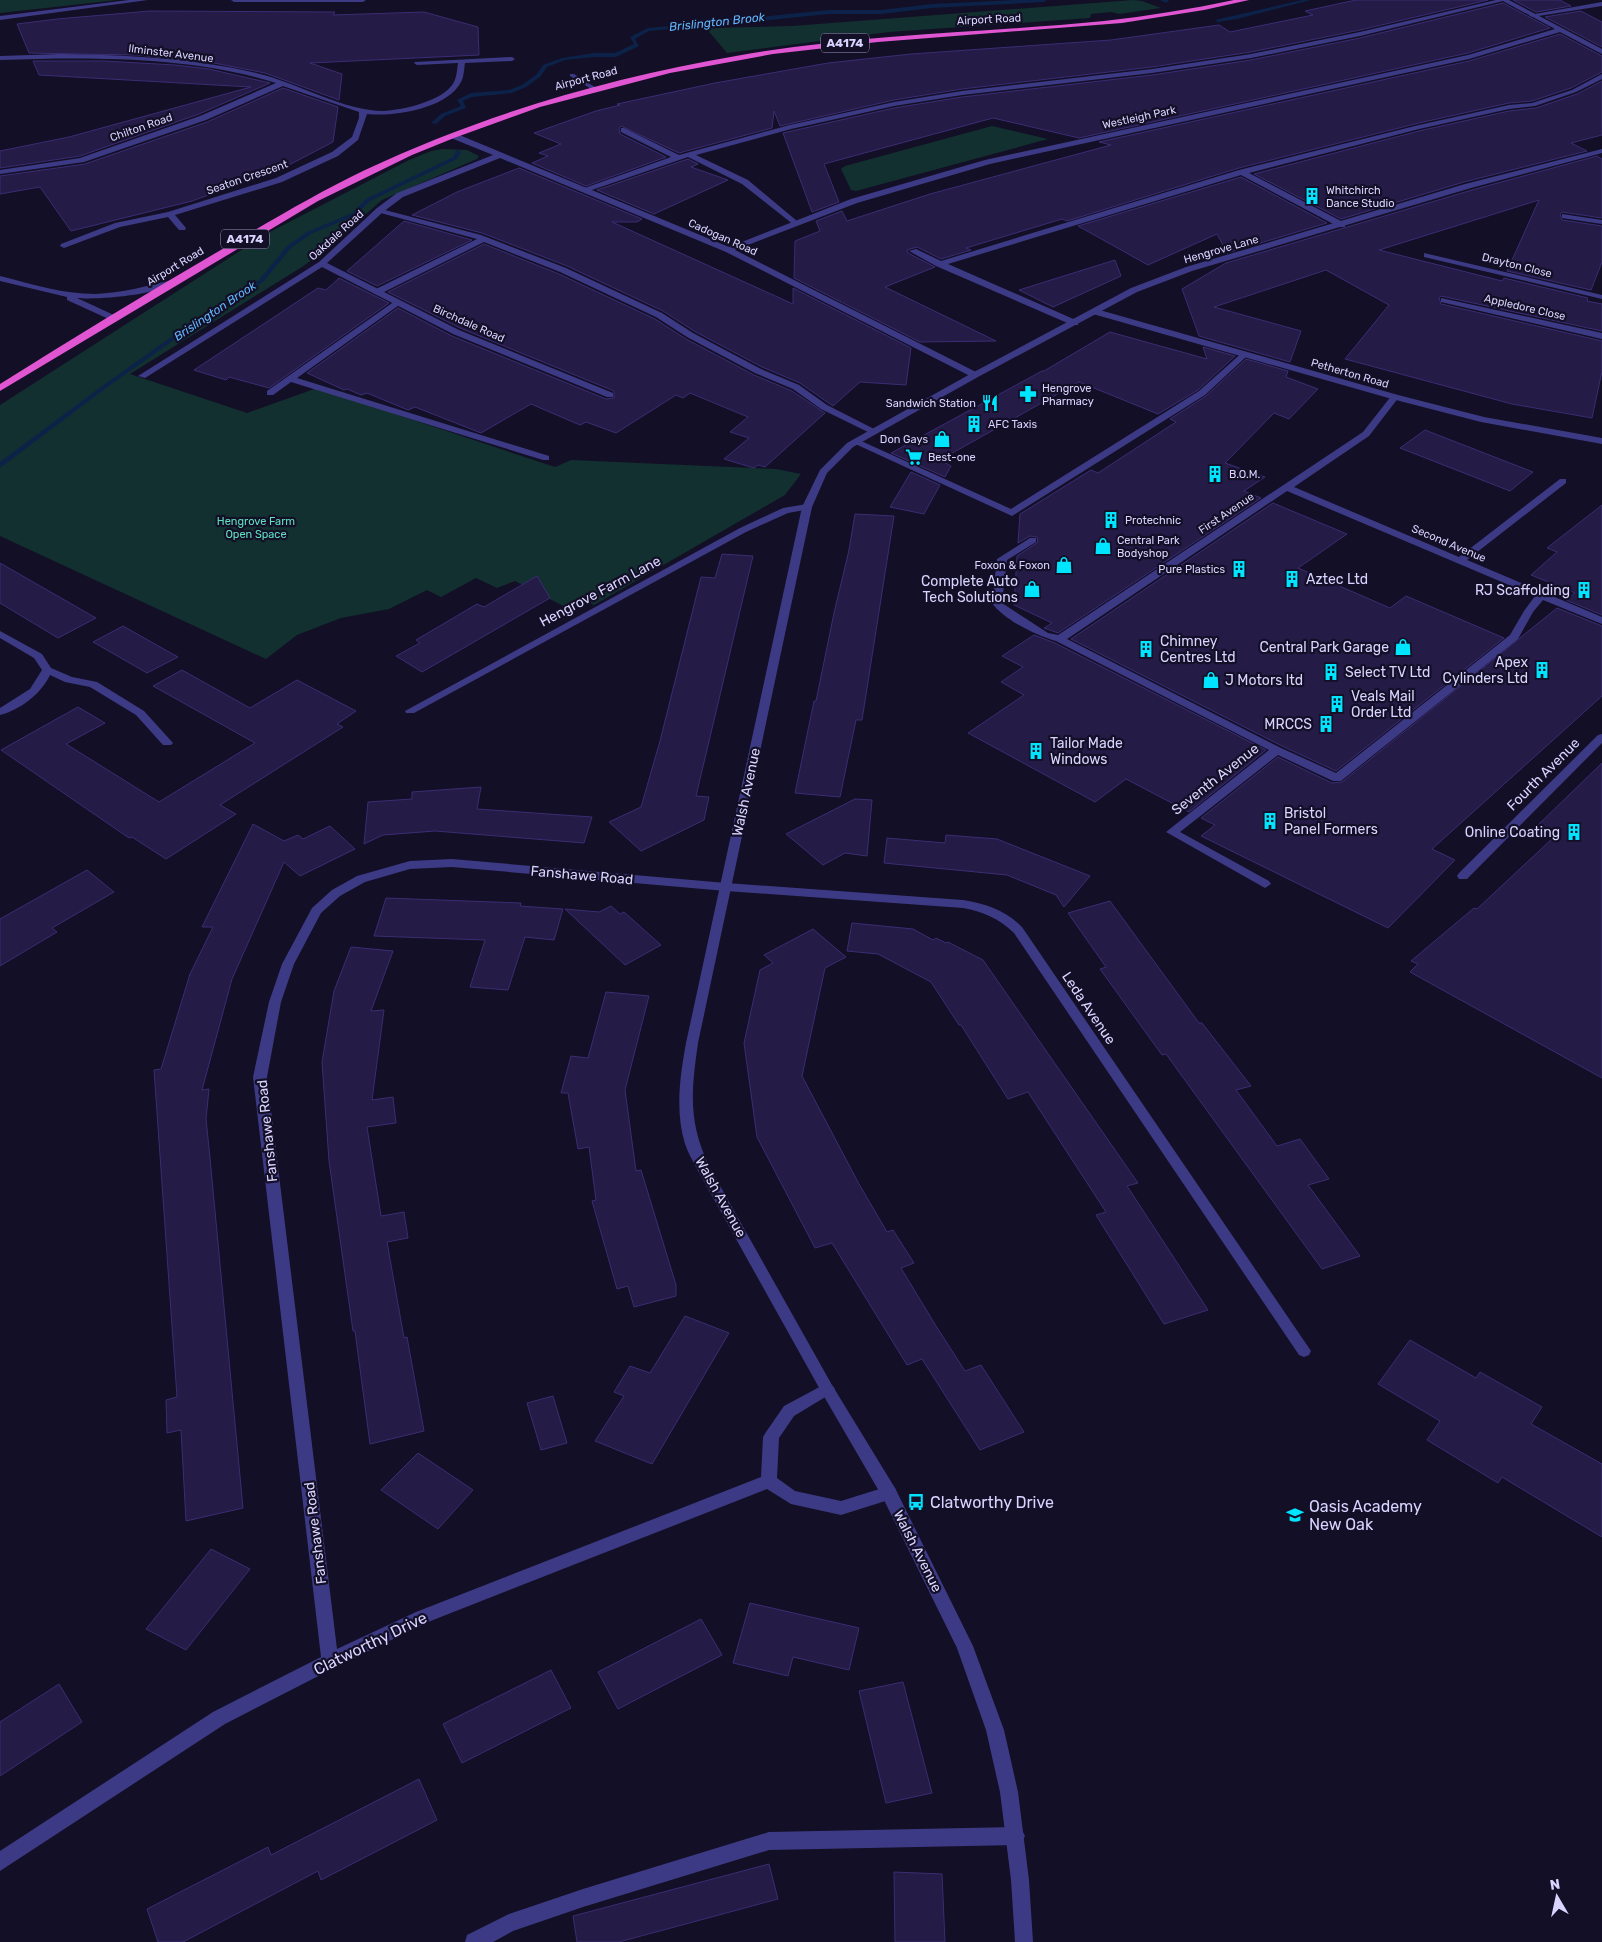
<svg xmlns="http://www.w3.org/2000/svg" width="1602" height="1942" font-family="Rubik,sans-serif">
<rect width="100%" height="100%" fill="#130f26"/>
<path fill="#12302f" d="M0,0H118L0,13Z
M1133,0L1142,1L1161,8L1119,14L1111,12L1091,14L1090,18L889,32L727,53L706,28L792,26Z
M992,126L1048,139L856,191L851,190L841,169L845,166Z
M443,149L467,150L479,156L477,159L382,200L319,255L302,267L130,374L247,413L317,388L555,467L571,460L776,469L801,474L785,495L594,605L585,600L569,609L515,581L497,588L476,578L441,597L427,590L389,609L341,618L297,635L266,659L0,536V405L268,233L407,161L431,151Z"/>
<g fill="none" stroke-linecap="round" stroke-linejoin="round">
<path fill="#0c2248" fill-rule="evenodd" d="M1015,0H1047L1044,2L932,8L881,14H828L760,21L711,22L690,24L682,28L649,31L635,39L639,46L616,57H594L565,60L547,67L540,77L526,87L512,93L472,97L463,101L466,108L445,116L436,124L431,123L441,114L461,106L457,100L471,93L509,90L522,85L536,75L543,65L562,58L594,53H615L634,44L630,37L648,28L681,25L689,21L711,18L760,17L828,10H881L932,4Z
M1160,0H1168L1169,1L1166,3Z
M1302,0H1311L1237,19L1218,22L1215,20Z
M458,150L461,152L457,159L370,201L356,215L311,234L291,248L263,282L205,318L106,388L0,468V462L102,386L201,316L259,280L287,246L307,232L352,213L366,199L453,157L456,151Z"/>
</g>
<path fill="#241b47" stroke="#3b2d73" d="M1356,0H1488L1360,30L1251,52L1152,67L962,89L894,100L780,126L774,111L772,128L679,153L621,126L619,128L620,134L666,157L586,186L532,163L548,156L539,153L561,144L534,133L596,111L620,105L617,104L715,83L828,63L911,54L1111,40L1219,25L1230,32L1313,15L1305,11Z
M1513,0H1560L1571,6L1536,12Z
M1503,3L1550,28L1468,53L1079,138L993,118L824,164L839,202L812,212L783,133L894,108L962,97L1152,75L1251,60L1360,38Z
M150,11L335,12L333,15L424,12L478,27L479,55L310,63L342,74L339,100L265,73L214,63L137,55L29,53L17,24L57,19Z
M1581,11L1602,22V47L1545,17Z
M1560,34L1602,56V72L1571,88L1532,101L1509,103L1419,123L1239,168L1067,221L1062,219L966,248L971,250L941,259L917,247L907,250L908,253L935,267L885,287L996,341L920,342L794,278L795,241L820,231L816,221L842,211L847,221L930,194L1111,145L1099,142L1469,61Z
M33,61H104L175,65L209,69L270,83L199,114L80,156L0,168V151L69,137L251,87L39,75Z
M1602,81V135L1571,143L1587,151L1464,182L1341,219L1254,174L1419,131L1509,111L1536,108L1577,94Z
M283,88L338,107L333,142L285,167L192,201L71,231L40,187L0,194V176L85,164L207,122Z
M1597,156L1602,159V218L1562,212L1560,214L1562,220L1602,226V262L1591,290L1507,271L1539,200L1379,250L1502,281L1504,278L1588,298L1587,301L1602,304V331L1441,296L1439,298L1441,304L1602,341V371L1592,418L1512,404L1345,359L1389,305L1326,270L1214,307L1301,331L1290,362L1199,336L1182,289L1226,263L1472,190Z
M688,159L698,164L691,167L728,180L654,214L597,190Z
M519,168L642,219L637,222H612L793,304V288L911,348L906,385L860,382L833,406L800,383L762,367L694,331L663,311L567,266L482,233L412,215L457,192Z
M1241,177L1327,223L1227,253L1217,234L1148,265L1078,226Z
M404,221L472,240L377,286L347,271Z
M484,244L559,274L655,319L686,339L754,375L792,391L825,413L765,467L758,465L754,468L724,459L749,438L730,432L748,417L690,393L683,398L676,395L616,433L586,422L580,425L531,404L481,433L415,407L408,410L367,393L361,395L347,389L344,390L307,373L398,308L452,336L606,399L614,398V391L460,328L388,292Z
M1115,260L1121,276L1053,307L1019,290Z
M339,278L389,303L269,388L229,377L226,380L194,370L318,288L326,290Z
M1110,332L1207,359L1203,347L1235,356L1198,390L1158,414L1079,382L940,460L951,466L945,477L891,453L1042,371H1044Z
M1246,359L1288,371L1286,377L1318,389L1289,419L1274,413L1225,463L1265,477L1244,491L1261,498L1058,633L1044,628L1052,623L1014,605L1017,556L1038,542L1037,537L1030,536L1018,543L1020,514L1091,470L1098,473L1176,422L1170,419L1206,396Z
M1425,430L1533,472L1510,491L1400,448Z
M911,472L940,485L924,514L890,507Z
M1273,503L1347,534L1298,568L1390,608L1406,596L1504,638L1336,771L1282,746L1071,639Z
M1602,505V615L1566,600L1575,593L1531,575L1557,552L1547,548Z
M855,514L894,516L862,720H856L840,797L795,793L814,701H816L834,613L849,550Z
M722,554L753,556L696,796L709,797L704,820L641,851L609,822L641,807L660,741L701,577L715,578Z
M0,563L96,618L58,638L0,603Z
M537,576L550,598L422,672L396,656L420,643L416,640L477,604L484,607Z
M1557,608L1602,626V696L1432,849L1455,860L1388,928L1201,836L1215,825L1201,818L1278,757L1332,783L1342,782Z
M123,626L146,639L178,657L147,673L93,642Z
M1034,635L1055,643L1266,750L1189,812L1126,779L1095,802L968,733L1024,695L1001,682L1023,667L1002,656Z
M182,670L250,708L297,680L356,711L337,724L343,727L220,805L236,814L166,859L132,837L129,838L1,750L78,707L105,723L66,744L159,802L255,743L153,686Z
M1602,763V1078L1410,972L1418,964L1411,961L1474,908L1477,909L1554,837L1538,825Z
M481,787L477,809L592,817L584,843L435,831L383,835L364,844L368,802L412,799V792Z
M855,799L872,800L867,856L845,853L823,865L786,834Z
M253,824L284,841L298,835L303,839L330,826L355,849L300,876L284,862L232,979L202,1090L209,1089L206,1119L210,1158L243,1508L186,1521L181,1430L167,1433L166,1400L177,1397L154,1070L161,1069L190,974L213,927H202Z
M946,835L997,839L1090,876L1064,907L1056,895L1007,875L884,863L887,838L945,843Z
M87,870L114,892L52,928L57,932L0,966V919Z
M386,898L521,903L520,906L563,909L554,940L525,937L508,990L470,987L485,940L374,936Z
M1110,901L1199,1023H1202L1251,1086L1236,1090L1277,1146L1300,1139L1329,1179L1308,1185L1360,1256L1322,1269L1166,1054L1162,1055L1100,969L1106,967L1068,913Z
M611,906L620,914L624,912L661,945L625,965L565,909L599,912Z
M852,923L913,929L933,940L936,938L946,943L948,942L983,960L1138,1183L1127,1186L1208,1310L1164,1324L1096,1215L1106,1212L1028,1092L1008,1099L961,1025H959L931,982L878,954L847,951Z
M813,929L846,957L825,968L802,1076L859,1184L887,1232L893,1230L914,1263L901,1268L936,1326L965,1371L981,1365L1024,1432L980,1450L922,1359L907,1365L832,1243L815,1248L757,1137L744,1043L760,970L773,963L764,955Z
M351,947L393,951L371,1011L384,1010L372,1100L393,1097L396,1123L367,1127L381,1216L404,1212L408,1238L387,1242L404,1338L407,1337L424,1431L370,1444L355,1331H353L329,1161L322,1062L334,991Z
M606,992L649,996L625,1090L636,1171L641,1170L676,1285V1296L634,1307L628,1286L617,1289L592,1201L596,1200L589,1147L578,1149L568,1093H561L571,1056L588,1058Z
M685,1316L729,1333L652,1464L595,1441L624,1396L614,1392L630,1366L650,1373Z
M1410,1340L1476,1378L1480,1372L1542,1407L1531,1424L1602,1464V1537L1502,1477L1498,1483L1427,1440L1440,1421L1378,1384Z
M553,1396L567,1443L541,1450L527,1403Z
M418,1453L473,1490L438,1529L381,1490Z
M211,1549L250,1569L186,1650L146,1629Z
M750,1603L859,1628L849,1670L793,1657L788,1676L733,1663Z
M701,1619L722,1655L618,1709L598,1672Z
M551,1670L571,1708L462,1763L443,1724Z
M903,1682L932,1793L886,1803L859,1691Z
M59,1684L82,1722L0,1776V1722Z
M419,1779L437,1820L321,1880L318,1871L183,1942H158L147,1909L268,1847L271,1855Z
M769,1864L778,1899L619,1942H577L573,1916Z
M894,1872L942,1874L945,1942H895Z"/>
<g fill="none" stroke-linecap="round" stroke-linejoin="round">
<path fill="#3d3a85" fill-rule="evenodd" d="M1496,0H1507L1360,36L1251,58L1152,73L962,95L894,106L791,129L696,155L748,180L797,221L798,223L794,225L742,184L688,157L586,192L579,190L671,157L621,132V128H624L679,155L790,125L894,102L962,91L1152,69L1251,54L1360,32Z
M1602,2V6L1532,17L1529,15Z
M570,74H574L598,89L593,90L570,76Z
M1602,74V79L1576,92L1535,106L1509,109L1419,129L1249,173L1345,223V227H1339L1241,175L948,264L1078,321V325H1072L936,266L909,251L916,249L941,261L1239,170L1419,125L1509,105L1532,103L1572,90Z
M377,208L481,235L566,268L662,313L693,333L761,369L799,385L827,405L878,431L873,434L870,433L821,409L793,389L755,373L687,337L656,317L560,272L484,242L380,294H374V290L477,239L377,212Z
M395,301L402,303L297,378L549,456V460H543L291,382L273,395H267V391Z
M1244,351L1248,354L1247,356L1205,395L1012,516L851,442L853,440H859L1011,509L1199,391Z
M1395,394L1399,397L1369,436L1294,487L1459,557L1560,479H1566V483L1467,560L1602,617V624L1543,600L1533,612L1518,639L1341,781H1333L1278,755L1180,832L1269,881L1271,884L1265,888L1166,832L1269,750L1056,641C1037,636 1004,620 992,603L997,559L1030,538H1036V542L1007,560L1002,603L1048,633L1058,635L1363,432L1392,395ZM1287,491L1535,596L1524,611L1510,635L1336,773L1281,748L1067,639Z
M1602,734V743L1467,879H1459L1457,876L1459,873L1598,735Z
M1016,1827L1022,1830L1025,1836L1022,1842L1016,1845L769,1850L583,1907L513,1931L493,1942H465L467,1935L509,1914L583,1889L769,1832Z"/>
<path fill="#3d3a85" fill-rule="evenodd" d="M129,0H148L0,20V16Z
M231,0H366L363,2H234Z
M1501,0H1509L1602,49V54L1560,32L1469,59L990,164L857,203L735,250L978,373V377H972L726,252L500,158L403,197L383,212L327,263L459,330L613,393V397H607L453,334L322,267L145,378L138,376L319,262L377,208L397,193L493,155L451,138V134H457L729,247L851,199L985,160L1468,55L1555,29Z
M61,54C128,55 198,58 264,75C300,85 346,111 383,111C403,110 444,101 454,82C457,76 457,69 458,63L417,65L414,63L415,62L512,57L515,59L512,61L465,63C464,69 464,77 461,82C447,109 393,117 367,114L358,140L338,156L282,182L175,215L186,228L185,230H179L168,217L120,227L64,248L60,246L61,244L115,223L168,212L276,178L332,152L352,137L359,118V112L283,86L206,120L84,162L0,174V170L80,158L200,116L276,83C191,56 89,57 0,60V56Z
M1562,214L1602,220V224L1562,218Z
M1424,253L1602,295V299L1424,257Z
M0,276C32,284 62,294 95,294C122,293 147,286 172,280L176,282C159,295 98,300 77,298L116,316V320L113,321L67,300V297L0,281Z
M1441,298L1602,333V339L1441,302Z
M1096,309L1398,395L1484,417L1602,438V444L1481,422L1392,399L1093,314L1092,312Z
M807,504L812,507L810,509L788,513L746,532L414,713H406L405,711L740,528L783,508Z
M0,631L42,654L51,668L72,677L97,682L144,711L173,743L171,745H163L136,715L90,687L65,682L50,675C41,694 20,710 0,715V708L30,689L42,670L34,658L0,638Z
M452,859L726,883L963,900C987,904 1005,910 1022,927L1311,1351L1309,1355L1304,1357L1299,1355L1014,933C998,918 984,912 963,908L726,891L452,867L410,869L365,882L340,896L321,913L294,964L281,1002L267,1077L337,1649L416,1612L761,1477L763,1437L766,1432L784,1406L827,1383L832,1385L835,1389L832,1393L794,1416L779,1438L777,1478L795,1491L841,1501L889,1486L895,1488L897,1493L895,1498L841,1515L791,1504L767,1489L428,1622L336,1667L225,1724L0,1871V1851L213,1712L321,1657L253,1077L269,1002L282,964L312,908L332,890L357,876L410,861Z"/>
<path fill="#3d3a85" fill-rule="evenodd" d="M1602,149V153L1471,188L1192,271L1137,292L978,377L853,447L827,473L812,507L698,1043C691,1093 688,1122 710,1168L832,1385L895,1488L973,1646L1004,1730L1018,1792L1029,1880L1033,1942H1015L1011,1880L1000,1792L986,1730L957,1648L883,1498L822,1393L697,1169C693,1161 688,1153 685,1144C675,1111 680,1076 686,1043L802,507L820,470L847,443L972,373L1131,288L1186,267L1465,184Z"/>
<path fill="#e055d1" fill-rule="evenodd" d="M1234,0H1249L1204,10L1122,23L878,42L773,54L670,73L540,107L454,138L412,155L318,201L0,391V384C75,337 150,291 226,247C272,220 317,193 365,170C482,115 608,78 736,56C858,34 981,33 1104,21C1148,16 1191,9 1234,0Z"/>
</g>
<defs>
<g id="building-bare" transform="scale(1.35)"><path d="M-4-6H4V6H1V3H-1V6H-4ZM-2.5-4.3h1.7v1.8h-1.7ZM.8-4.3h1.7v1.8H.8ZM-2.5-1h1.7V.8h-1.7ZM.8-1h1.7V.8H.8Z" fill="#00e5ff" stroke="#130f26" stroke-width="2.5" paint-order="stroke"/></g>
<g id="pharmacy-bare" transform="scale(1.35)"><path d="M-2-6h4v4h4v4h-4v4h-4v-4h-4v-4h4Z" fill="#00e5ff" stroke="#130f26" stroke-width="2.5" paint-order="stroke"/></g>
<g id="restaurant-bare" transform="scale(1.35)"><path d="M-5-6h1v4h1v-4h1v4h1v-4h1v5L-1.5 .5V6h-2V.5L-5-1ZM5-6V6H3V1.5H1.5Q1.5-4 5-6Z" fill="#00e5ff" stroke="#130f26" stroke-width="2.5" paint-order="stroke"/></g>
<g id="shop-bare" transform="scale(1.35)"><path d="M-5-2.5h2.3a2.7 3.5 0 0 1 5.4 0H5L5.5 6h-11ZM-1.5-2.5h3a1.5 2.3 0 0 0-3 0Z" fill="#00e5ff" stroke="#130f26" stroke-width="2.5" paint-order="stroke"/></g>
<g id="supermarket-bare" transform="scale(1.35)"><path d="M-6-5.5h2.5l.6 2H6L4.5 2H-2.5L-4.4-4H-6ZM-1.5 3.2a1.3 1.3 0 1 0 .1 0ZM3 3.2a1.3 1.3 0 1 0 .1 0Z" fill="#00e5ff" stroke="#130f26" stroke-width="2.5" paint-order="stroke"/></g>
<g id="bus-bare" transform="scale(1.35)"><path d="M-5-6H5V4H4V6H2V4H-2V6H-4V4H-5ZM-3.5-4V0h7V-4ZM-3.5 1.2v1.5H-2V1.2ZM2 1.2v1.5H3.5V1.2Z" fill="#00e5ff" stroke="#130f26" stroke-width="2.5" paint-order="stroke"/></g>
<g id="school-bare" transform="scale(1.35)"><path d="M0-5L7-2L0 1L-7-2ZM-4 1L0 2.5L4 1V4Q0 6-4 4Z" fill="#00e5ff" stroke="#130f26" stroke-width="2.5" paint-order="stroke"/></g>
</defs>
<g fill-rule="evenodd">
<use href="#building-bare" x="1312" y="196"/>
<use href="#pharmacy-bare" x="1028" y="394"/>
<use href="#restaurant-bare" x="990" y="403"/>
<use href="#building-bare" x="974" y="424"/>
<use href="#shop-bare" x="942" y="439"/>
<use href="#supermarket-bare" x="914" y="457"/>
<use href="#building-bare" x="1215" y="474"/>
<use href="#building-bare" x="1111" y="520"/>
<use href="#shop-bare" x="1103" y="546"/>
<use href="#shop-bare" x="1064" y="565"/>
<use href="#building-bare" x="1239" y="569"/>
<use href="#building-bare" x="1292" y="579"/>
<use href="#shop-bare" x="1032" y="589"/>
<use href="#building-bare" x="1584" y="590"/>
<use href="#shop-bare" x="1403" y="647"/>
<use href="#building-bare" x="1146" y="649"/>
<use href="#building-bare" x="1542" y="670"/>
<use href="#building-bare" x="1331" y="672"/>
<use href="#shop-bare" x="1211" y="680"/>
<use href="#building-bare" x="1337" y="704"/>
<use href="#building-bare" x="1326" y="724"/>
<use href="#building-bare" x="1036" y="751"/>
<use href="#building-bare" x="1270" y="821"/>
<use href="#building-bare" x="1574" y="832"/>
<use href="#bus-bare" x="916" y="1502"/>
<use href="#school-bare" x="1295" y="1515"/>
</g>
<g text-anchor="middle" stroke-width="4.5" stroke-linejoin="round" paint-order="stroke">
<g font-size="11" fill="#d9d4ff" stroke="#130f26">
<text transform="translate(989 19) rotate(-3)" y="4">Airport Road</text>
<text transform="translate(171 53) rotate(7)" y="4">Ilminster Avenue</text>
<text transform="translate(586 78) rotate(-15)" y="4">Airport Road</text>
<text transform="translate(1139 117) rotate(-12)" y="4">Westleigh Park</text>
<text transform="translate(141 127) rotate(-19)" y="4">Chilton Road</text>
<text transform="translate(247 177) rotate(-19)" y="4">Seaton Crescent</text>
<text transform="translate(336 235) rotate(-42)" y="4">Oakdale Road</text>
<text transform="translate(723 237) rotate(24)" y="4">Cadogan Road</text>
<text transform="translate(1221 249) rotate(-16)" y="4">Hengrove Lane</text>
<text transform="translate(1517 265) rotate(14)" y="4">Drayton Close</text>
<text transform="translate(175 266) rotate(-31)" y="4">Airport Road</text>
<text transform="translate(1525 307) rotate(13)" y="4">Appledore Close</text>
<text transform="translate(469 323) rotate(24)" y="4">Birchdale Road</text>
<text transform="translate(1350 373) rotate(16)" y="4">Petherton Road</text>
<text transform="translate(1226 513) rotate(-34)" y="4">First Avenue</text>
<text transform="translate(1449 543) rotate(23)" y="4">Second Avenue</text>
</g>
<g font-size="11" fill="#d9d4ff" stroke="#130f26" text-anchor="start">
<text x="1326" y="194">Whitchirch<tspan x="1326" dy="13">Dance Studio</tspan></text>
<text x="1042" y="392">Hengrove<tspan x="1042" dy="13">Pharmacy</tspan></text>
<text x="976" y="407" text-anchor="end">Sandwich Station</text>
<text x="988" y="428">AFC Taxis</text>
<text x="928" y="443" text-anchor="end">Don Gays</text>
<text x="928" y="461">Best-one</text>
<text x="1229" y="478">B.O.M.</text>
<text x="1125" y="524">Protechnic</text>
<text x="1117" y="544">Central Park<tspan x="1117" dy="13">Bodyshop</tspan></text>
<text x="1050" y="569" text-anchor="end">Foxon &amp; Foxon</text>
<text x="1225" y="573" text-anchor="end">Pure Plastics</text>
</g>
<g font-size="11" fill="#5fe0c0" stroke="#130f26">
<text x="256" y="525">Hengrove Farm<tspan x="256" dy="13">Open Space</tspan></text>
</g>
<g font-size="12" font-style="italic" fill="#62b6ff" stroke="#130f26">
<text transform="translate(717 22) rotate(-6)" y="4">Brislington Brook</text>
<text transform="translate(215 311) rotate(-34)" y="4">Brislington Brook</text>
</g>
<g fill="#130f26" stroke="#9e99be" stroke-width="1">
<rect x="821" y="33.5" width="48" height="19" rx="4"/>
<rect x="221" y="229.5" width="48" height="19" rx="4"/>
</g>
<g font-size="12" font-weight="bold" fill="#d9d4ff">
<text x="845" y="47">A4174</text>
<text x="245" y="243">A4174</text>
</g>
<g font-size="14" fill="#d9d4ff" stroke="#130f26" text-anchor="start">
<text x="1306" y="584">Aztec Ltd</text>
<text x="1018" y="586" text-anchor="end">Complete Auto<tspan x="1018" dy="16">Tech Solutions</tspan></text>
<text x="1570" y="595" text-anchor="end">RJ Scaffolding</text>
<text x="1160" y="646">Chimney<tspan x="1160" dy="16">Centres Ltd</tspan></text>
<text x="1389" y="652" text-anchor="end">Central Park Garage</text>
<text x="1528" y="667" text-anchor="end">Apex<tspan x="1528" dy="16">Cylinders Ltd</tspan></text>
<text x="1345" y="677">Select TV Ltd</text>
<text x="1225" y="685">J Motors ltd</text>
<text x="1351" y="701">Veals Mail<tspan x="1351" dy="16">Order Ltd</tspan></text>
<text x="1312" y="729" text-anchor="end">MRCCS</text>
<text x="1050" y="748">Tailor Made<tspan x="1050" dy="16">Windows</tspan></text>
<text x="1284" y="818">Bristol<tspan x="1284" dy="16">Panel Formers</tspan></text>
<text x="1560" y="837" text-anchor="end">Online Coating</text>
</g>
<g font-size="14" fill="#d9d4ff" stroke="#130f26">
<text transform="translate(600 591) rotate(-28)" y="5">Hengrove Farm Lane</text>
<text transform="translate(1543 774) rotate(-45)" y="5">Fourth Avenue</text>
<text transform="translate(1215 779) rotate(-38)" y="5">Seventh Avenue</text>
<text transform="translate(746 792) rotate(-78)" y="5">Walsh Avenue</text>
<text transform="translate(582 875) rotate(5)" y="5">Fanshawe Road</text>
<text transform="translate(1089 1008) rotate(56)" y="5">Leda Avenue</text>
<text transform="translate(267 1131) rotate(-96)" y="5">Fanshawe Road</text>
<text transform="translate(721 1197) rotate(61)" y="5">Walsh Avenue</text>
<text transform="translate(315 1533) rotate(-97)" y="5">Fanshawe Road</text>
<text transform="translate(918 1551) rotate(63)" y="5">Walsh Avenue</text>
</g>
<g font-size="16" fill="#d9d4ff" stroke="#130f26" text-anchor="start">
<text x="930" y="1508">Clatworthy Drive</text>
<text x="1309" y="1512">Oasis Academy<tspan x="1309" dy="18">New Oak</tspan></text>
</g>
<g font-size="16" fill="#d9d4ff" stroke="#130f26">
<text transform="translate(370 1643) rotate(-26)" y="6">Clatworthy Drive</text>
</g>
</g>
<g transform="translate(1557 1897) rotate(351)" stroke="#130f26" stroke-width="4" paint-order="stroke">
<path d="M0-4L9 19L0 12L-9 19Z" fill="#d9d4ff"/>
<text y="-8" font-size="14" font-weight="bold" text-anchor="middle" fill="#d9d4ff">N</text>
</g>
</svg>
